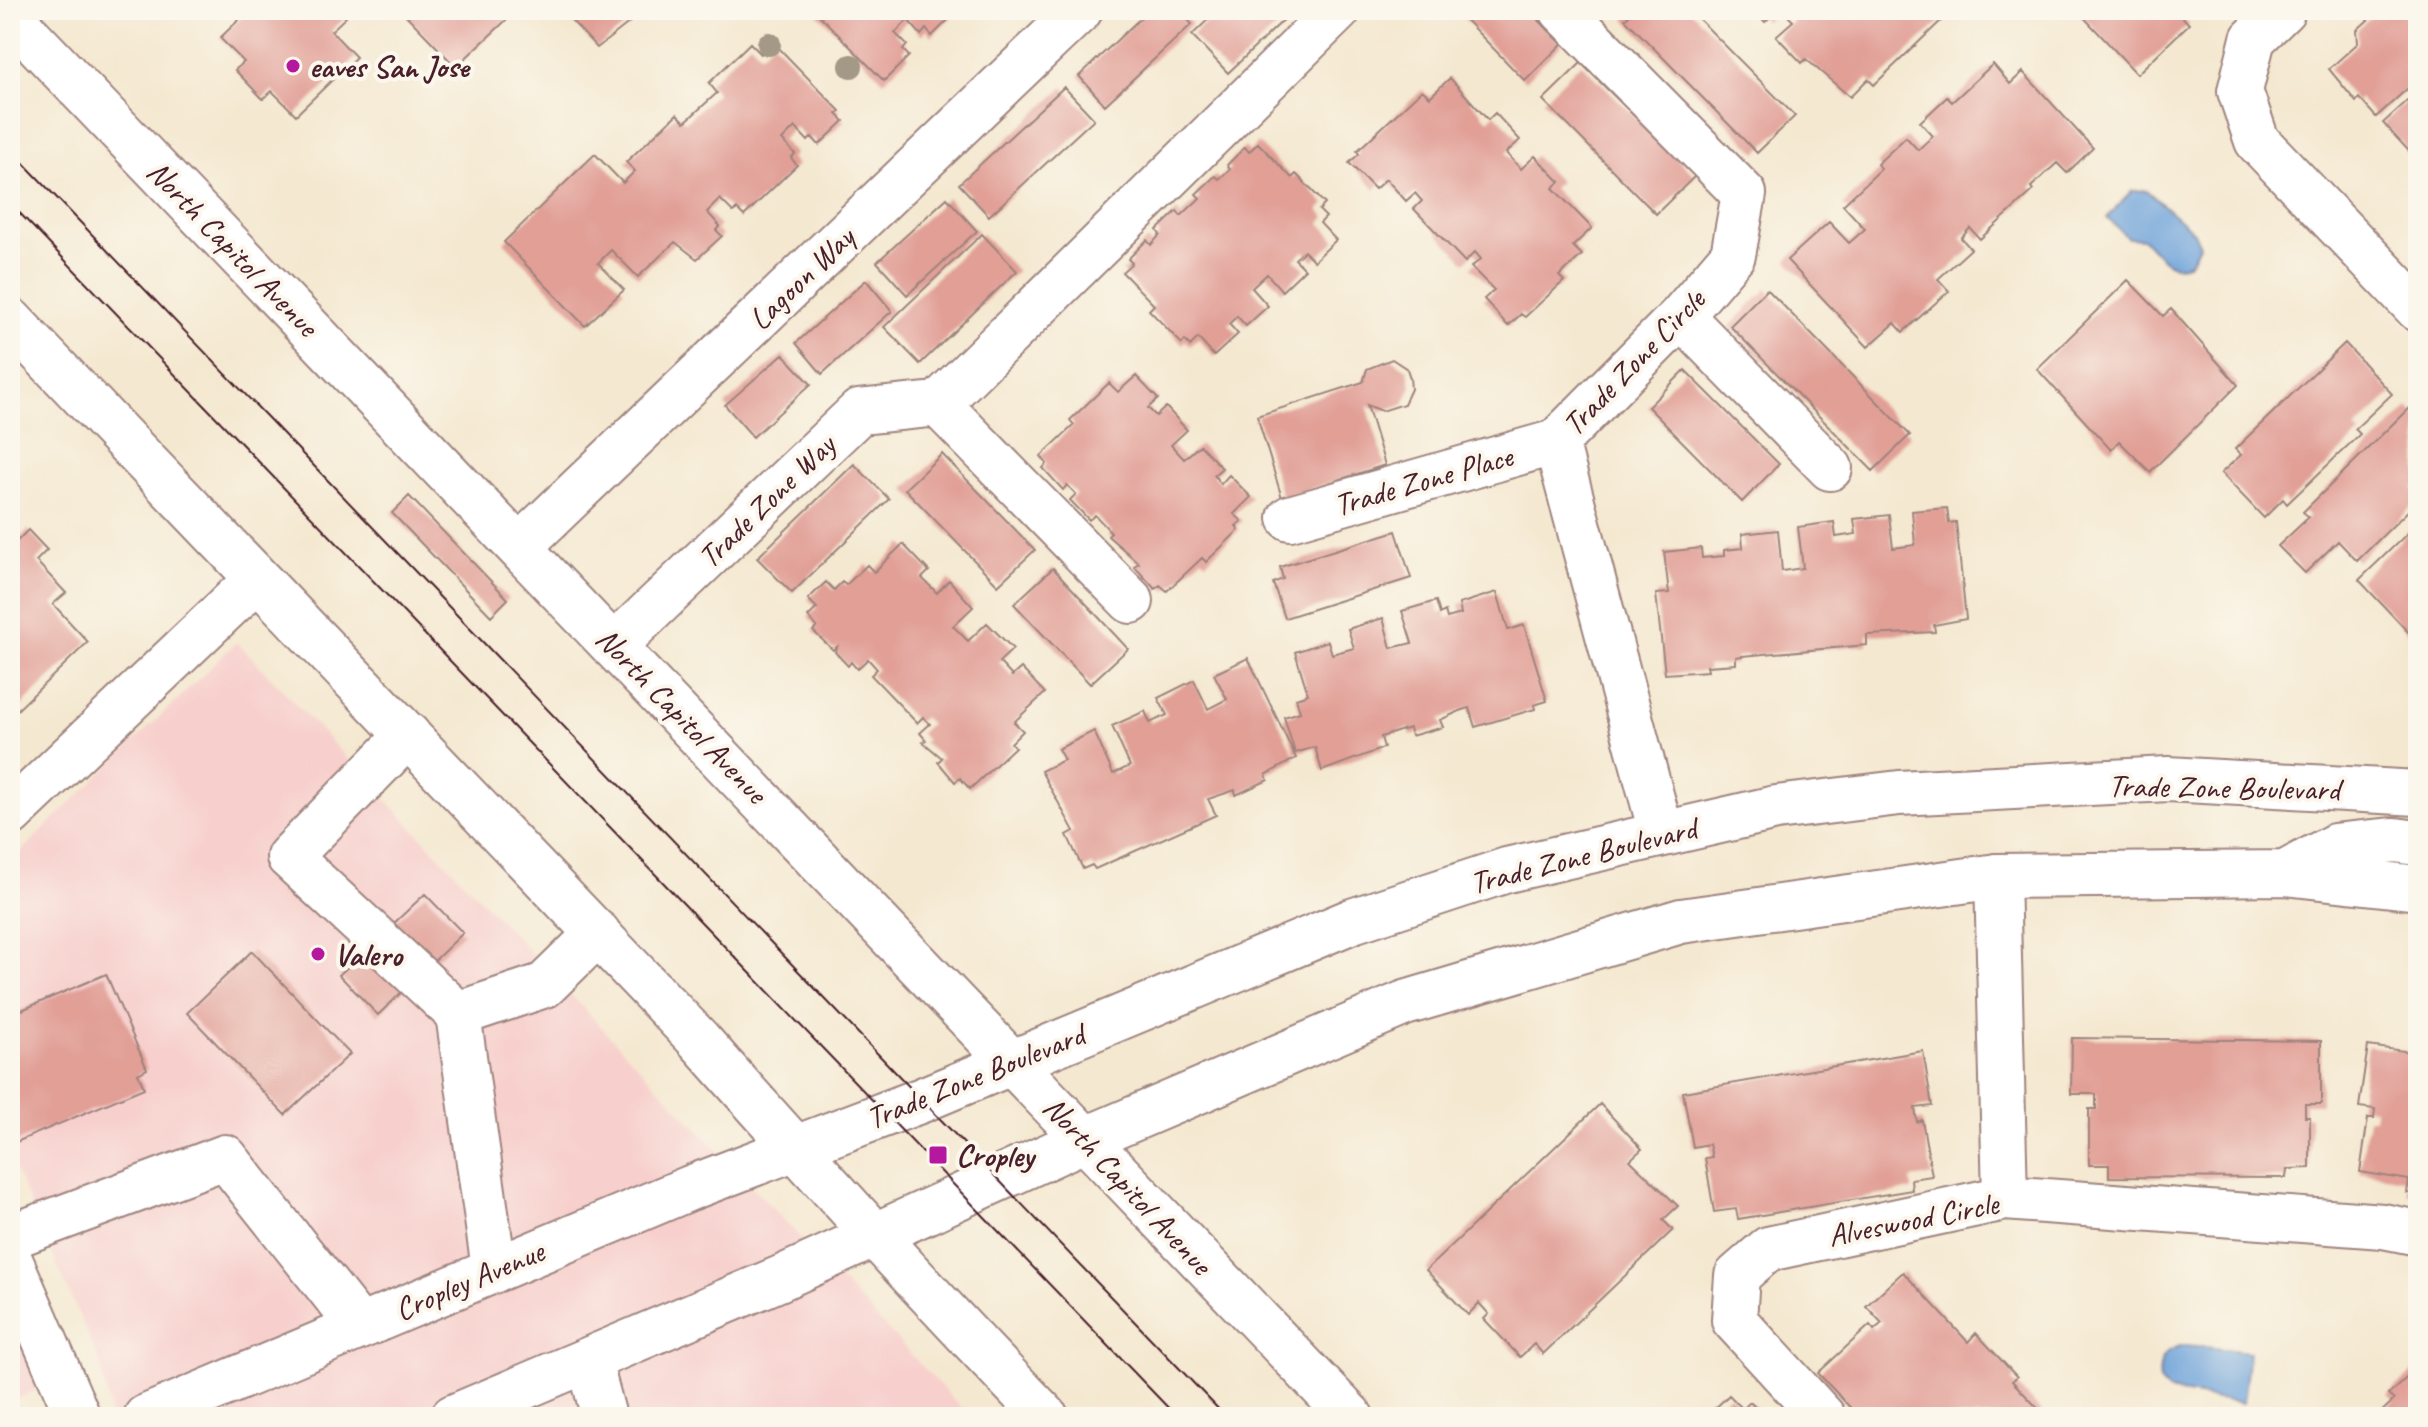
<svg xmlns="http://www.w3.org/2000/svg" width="2428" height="1427" font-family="Caveat,sans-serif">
<rect width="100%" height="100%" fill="#fbf7ec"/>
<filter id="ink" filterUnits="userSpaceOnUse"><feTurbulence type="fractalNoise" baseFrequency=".0125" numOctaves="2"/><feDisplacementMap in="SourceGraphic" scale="16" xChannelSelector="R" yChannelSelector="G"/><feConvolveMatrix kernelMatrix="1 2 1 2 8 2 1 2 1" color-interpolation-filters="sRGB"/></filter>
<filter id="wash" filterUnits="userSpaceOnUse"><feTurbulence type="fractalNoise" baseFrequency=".006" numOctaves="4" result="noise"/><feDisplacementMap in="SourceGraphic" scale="32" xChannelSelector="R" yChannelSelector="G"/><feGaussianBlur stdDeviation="1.8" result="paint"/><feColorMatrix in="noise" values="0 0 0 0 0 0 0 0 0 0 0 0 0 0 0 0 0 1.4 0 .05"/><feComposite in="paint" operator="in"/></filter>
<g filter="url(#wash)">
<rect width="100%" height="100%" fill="#f4e8d0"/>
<path fill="#f7d0cd" d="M237,642L970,1417H111L100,1363L10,1158V862Z
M10,1307L47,1385L10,1402Z"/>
<path fill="#6ca1d9" stroke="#5b6082" stroke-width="2" d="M2146,190L2194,232L2199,245L2190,263C2169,273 2157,253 2143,239L2128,238L2107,218L2132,191Z
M2186,1345L2249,1352L2243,1403L2168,1391L2160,1381C2157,1360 2165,1348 2186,1345Z"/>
<g id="blocks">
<path fill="#e19f96" d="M249,10H340L346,17L331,31L356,57L296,115L272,91L263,99L235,70L244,62L220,38Z
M401,10H517L456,67Z
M562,10H645L597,48Z
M814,10H953L955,13L932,36L926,29L921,35L908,20L895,33L907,45L903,50L909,56L884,81Z
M1149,10H1178L1192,24L1105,105L1079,76Z
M1218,10H1294L1228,73L1192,35Z
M1456,10H1529L1562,44L1525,81Z
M1634,10H1690L1795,116L1757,153L1625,19Z
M1754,10H1777L1765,22Z
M1782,10H1940L1946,16L1874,85L1868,79L1850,97L1806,59L1802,63L1776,36L1793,21Z
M2077,10H2176L2189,24L2137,74Z
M2379,10H2418V79L2376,117L2359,98L2356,102L2329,69L2358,43L2357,30Z
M773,42L840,111L837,114L844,121L819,145L812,137L808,141L795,127L782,140L795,154L791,158L797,165L744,216L737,209L733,212L720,199L707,212L720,226L716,230L722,236L697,259L675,242L638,277L611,250L598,263L624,290L585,326L504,242L595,154L623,183L635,171L626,162L677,114L685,122L717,93L709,83L750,43L761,54Z
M1581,63L1695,176L1656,214L1543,100Z
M1993,64L2010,84L2023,72L2093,148L2067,173L2057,163L2031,187L2034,190L1980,239L1970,228L1961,238L1971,249L1938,279L1949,291L1903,332L1895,323L1868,347L1787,260L1829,222L1849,243L1865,229L1843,205L1881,169L1877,164L1906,137L1918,150L1933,136L1920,122L1947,97L1952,102Z
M1450,78L1488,120L1495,113L1520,140L1506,153L1521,169L1535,156L1560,182L1553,188L1592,228L1573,246L1582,255L1559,276L1564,281L1525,317L1521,314L1508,326L1484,299L1494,290L1471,267L1481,259L1475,252L1465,262L1414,209L1422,201L1415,193L1406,201L1386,179L1375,189L1349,163L1359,154L1357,151L1422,90L1430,97Z
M1064,87L1094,119L989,216L959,184Z
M2418,91V161L2383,123Z
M1258,143L1292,178L1296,174L1325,204L1319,210L1326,217L1320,223L1336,240L1314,261L1304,251L1295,259L1305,269L1282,291L1267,274L1252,288L1268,306L1246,326L1237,316L1229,324L1238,334L1214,356L1198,338L1190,346L1185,340L1182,344L1149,310L1154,305L1122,272L1132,263L1128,259L1147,240L1151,245L1160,235L1157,230L1177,211L1181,216L1200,198L1196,194L1215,176L1219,179L1230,169L1227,165L1245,147L1249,152Z
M947,198L977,231L907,295L877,262Z
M982,234L1017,271L920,364L884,327Z
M866,280L892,311L822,374L796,343Z
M2128,280L2163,316L2171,309L2238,385L2150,472L2119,441L2111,450L2037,369Z
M1767,289L1910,435L1873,471L1730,326Z
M2345,343L2392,394L2355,429L2360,434L2287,504L2283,499L2264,518L2221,473L2241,455L2235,449Z
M783,354L811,384L753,437L725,405Z
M1392,359L1407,369L1410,378L1411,389L1404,404L1382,411L1367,405L1385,465L1282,498L1257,416L1363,382L1367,369Z
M1685,370L1779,464L1742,502L1648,407Z
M1136,376L1158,399L1148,408L1156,416L1166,407L1187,430L1171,445L1184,459L1200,445L1222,468L1214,475L1221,484L1229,475L1251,497L1234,514L1242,521L1236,526L1239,530L1206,562L1202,558L1167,591L1160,585L1155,589L1134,566L1139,563L1108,536L1111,532L1095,515L1089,520L1070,500L1076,494L1067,485L1063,490L1043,468L1047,464L1041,456L1074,425L1070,420L1109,383L1118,392Z
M2409,408L2418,417V484L2414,487L2418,501L2357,561L2338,541L2305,573L2278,546L2309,517L2303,512Z
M942,454L1035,550L998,585L905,489Z
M854,464L889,499L792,593L757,558Z
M409,496L508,599L491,616L392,513Z
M1947,508L1949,523L1956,522L1966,619L1934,625L1935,632L1867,635V645L1742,656L1736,657V664L1707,666L1708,671L1665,674L1656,594L1669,593L1664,552L1701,548L1702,558L1724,556V550L1743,548L1742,534L1778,530L1782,571L1803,568L1798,527L1834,522L1836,537L1856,534L1854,519L1889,515L1893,548L1915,545L1912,511Z
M2418,523V628L2411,635L2359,580Z
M28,530L47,550L36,561L66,593L53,604L88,642L10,717V534L17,541Z
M1396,531L1411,578L1285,618L1273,583L1283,579L1280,567Z
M903,544L929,571L922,578L937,593L949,580L973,607L953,626L968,641L987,623L1013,649L999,662L1012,676L1021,668L1045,693L1014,722L1023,731L1011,743L1015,747L970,789L960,778L955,782L938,762L942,758L923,742L926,740L920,733L930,724L923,717L917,723L871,675L877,669L868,659L857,669L851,662L848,666L835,652L837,647L833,650L813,631L817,627L808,617L817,608L808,599L826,582L834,590L842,582L846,585L867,565L874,572Z
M1053,568L1128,649L1090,684L1014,604Z
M1497,592L1508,630L1524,625L1547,701L1534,705L1535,709L1475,727L1469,708L1460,711L1440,720L1443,727L1411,736L1409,728L1381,737L1384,748L1322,771L1315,747L1295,753L1284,717L1300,712L1296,698L1308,694L1295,652L1328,641L1332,654L1354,648L1348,629L1383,618L1391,648L1412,643L1402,611L1436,601L1440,614L1445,611L1447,618L1461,614L1459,604Z
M1248,658L1296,758L1266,775L1268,780L1236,795L1235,790L1208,799L1216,815L1095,869L1092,865L1083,869L1067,835L1074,831L1041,771L1064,760L1058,749L1094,731L1113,774L1130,766L1112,726L1145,711L1150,723L1167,715L1158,698L1194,680L1208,709L1227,699L1214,674Z
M425,894L463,933L378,1015L339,975Z
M252,951L350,1054L285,1115L187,1013Z
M106,974L147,1069L138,1074L144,1088L14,1143L10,1135V1015Z
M2072,1038L2321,1041V1104H2305V1117H2310V1168L2287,1169L2286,1178L2109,1177V1165H2089V1109H2096V1094H2071Z
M2368,1046L2418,1053V1195L2407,1193L2409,1180L2360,1172L2368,1118H2374L2375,1109L2359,1107Z
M1923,1051L1932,1106L1915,1108L1917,1122L1922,1120L1932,1176L1911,1179L1912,1190L1738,1219L1736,1209L1714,1212L1705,1158L1712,1157L1709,1144L1693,1147L1683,1092Z
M1600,1104L1642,1149L1630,1160L1678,1206L1663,1220L1673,1230L1543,1354L1534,1344L1520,1357L1484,1319L1489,1314L1479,1303L1468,1315L1426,1270Z
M1903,1272L1968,1342L1976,1333L2017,1377L2012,1381L2046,1417H1859L1818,1373L1870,1325L1874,1330L1882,1323L1866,1306Z
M2418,1367V1417H2376L2394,1400L2388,1395Z
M1729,1395L1743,1409L1750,1402L1765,1417H1706Z"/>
</g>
</g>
<g filter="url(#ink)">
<use href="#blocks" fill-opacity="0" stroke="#9f847e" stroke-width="2"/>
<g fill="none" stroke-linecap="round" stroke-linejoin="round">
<g stroke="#9f847e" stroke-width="48">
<path id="minor" d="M2283,10L2253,39L2240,91L2257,141L2418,309
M1681,316L1830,468
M1556,442L1661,832
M1290,518L1556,442L1681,316L1733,255L1744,194L1562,10
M520,546L1080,10
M1131,601L938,404L1338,10
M615,645L859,412L938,404
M408,735L289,857L458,1014L545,985L598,933
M10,814L257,579
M1997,876L2005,1198
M458,1014L494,1269
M10,1237L225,1157L359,1326
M10,1260L78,1417
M589,1361L604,1417
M1823,1417L1734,1320L1737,1276L1768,1249L2005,1198L2383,1226L2418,1233"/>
</g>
<g stroke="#9f847e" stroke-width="48">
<path id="major" d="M10,16L1351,1417
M10,320L699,1040C812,1168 927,1294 1046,1417
M2285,873L2335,846L2395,840L2418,843
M146,1417L690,1188L922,1100L1352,921L1507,870L1776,808L1899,793L2168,779L2418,793
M453,1417L781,1278L1086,1139L1405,1003L1681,921L1997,876L2285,873L2418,888"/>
</g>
<use href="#minor" stroke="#fff" stroke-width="44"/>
<use href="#major" stroke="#fff" stroke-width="44"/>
<path stroke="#4a1f2b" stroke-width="2" d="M10,149L1226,1417
M10,203L1177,1417"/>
</g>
<g fill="#a49886">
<circle cx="769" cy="44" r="12"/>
<circle cx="851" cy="66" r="12"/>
</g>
</g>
<g fill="#b5179e" stroke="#fbf7ec" stroke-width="3">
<circle cx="293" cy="66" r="8"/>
<circle cx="318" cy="954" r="8"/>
<rect x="928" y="1145" width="20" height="20" rx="4"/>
</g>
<g text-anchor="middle" stroke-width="8" stroke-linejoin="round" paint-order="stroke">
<g font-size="32" font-weight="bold" fill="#4a1f2b" stroke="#fbf7ec" text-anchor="start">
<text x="309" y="77">eaves San Jose</text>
<text x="334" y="965">Valero</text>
<text x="956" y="1166">Cropley</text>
</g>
<g font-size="32" fill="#4a1f2b" stroke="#fbf7ec">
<text transform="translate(233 248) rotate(46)" y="11">North Capitol Avenue</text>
<text transform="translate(801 278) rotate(-44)" y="11">Lagoon Way</text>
<text transform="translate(1633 362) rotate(-46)" y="11">Trade Zone Circle</text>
<text transform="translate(1423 480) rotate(-16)" y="11">Trade Zone Place</text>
<text transform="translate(766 501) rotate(-44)" y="11">Trade Zone Way</text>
<text transform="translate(682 715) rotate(46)" y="11">North Capitol Avenue</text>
<text transform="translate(2224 787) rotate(1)" y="11">Trade Zone Boulevard</text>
<text transform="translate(1583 855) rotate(-14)" y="11">Trade Zone Boulevard</text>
<text transform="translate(975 1076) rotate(-22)" y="11">Trade Zone Boulevard</text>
<text transform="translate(1128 1185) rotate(47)" y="11">North Capitol Avenue</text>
<text transform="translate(1913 1219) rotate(-11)" y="11">Alveswood Circle</text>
<text transform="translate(469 1280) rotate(-23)" y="11">Cropley Avenue</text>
</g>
</g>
<rect width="2428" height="1427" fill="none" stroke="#fbf7ec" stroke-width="40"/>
</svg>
